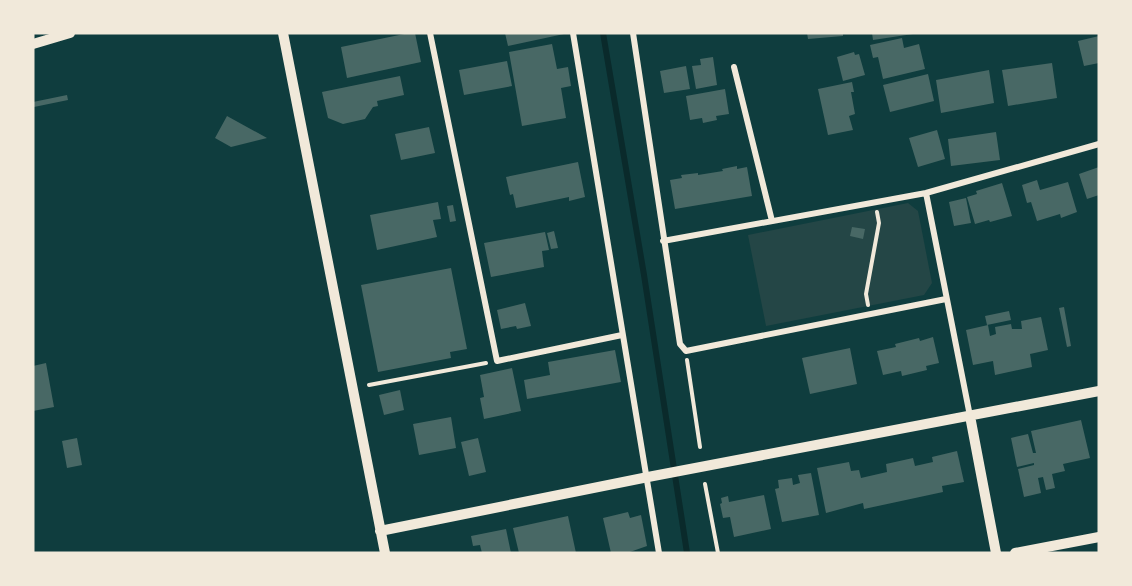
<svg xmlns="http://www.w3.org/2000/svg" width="1132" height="586" font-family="'Alegreya Sans',sans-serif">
<rect width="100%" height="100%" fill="#0f3d3e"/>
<path fill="#244646" d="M908,203L918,211L932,283L924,295L766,326L748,235Z"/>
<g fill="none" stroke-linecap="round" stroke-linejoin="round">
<path stroke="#0a2a2b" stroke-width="6" d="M603,33L644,275L687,553"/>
</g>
<path fill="#486865" d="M409,33H415L421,62L347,78L341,47Z
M505,33H564V34L508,46Z
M807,33H843V36L808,39Z
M872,33H913V34L873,40Z
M1099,36V63L1084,66L1078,41Z
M902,38L904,48L919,44L925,69L883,79L878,57L873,58L870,45Z
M552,44L557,69L568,67L571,86L561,88L566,118L522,126L509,52Z
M854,52L855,55L859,54L865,75L843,81L837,57Z
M713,57L717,85L696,89L692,66L701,65L700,59Z
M507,61L512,86L464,95L459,70Z
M1052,63L1057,98L1008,106L1002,70Z
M686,66L690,89L664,93L660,71Z
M989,70L994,103L941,113L936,80Z
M928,74L934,101L890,112L883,85Z
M400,76L404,95L377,101L378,106L373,107L365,119L343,124L328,118L322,92Z
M852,82L854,92H851L855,114L849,116L853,130L828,135L818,89Z
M725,89L729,114L716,116L717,120L703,123L702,118L690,120L686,96Z
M67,95L68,100L34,107L33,102Z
M227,116L267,138L231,147L215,138Z
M429,127L435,153L401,160L395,134Z
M937,130L945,159L918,167L909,138Z
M996,132L1000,160L951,166L948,139Z
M578,162L585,197L569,201V197L516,208L513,194L510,195L506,177Z
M737,166V169L747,167L752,196L675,209L670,180L682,178L681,175L698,173V175L723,171L722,169Z
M1099,167V195L1087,199L1079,174Z
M1037,180L1040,190L1068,182L1077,212L1061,218L1060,214L1037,221L1031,202L1027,203L1022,185Z
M1002,183L1012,216L990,222L989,220L975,224L967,197L977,194L976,191Z
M966,198L971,223L954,226L949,202Z
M438,202L441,219L433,220L437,237L377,250L370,215Z
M453,205L456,221L450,222L447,206Z
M852,227L865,229L863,239L850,236Z
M554,231L558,248L551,249L547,233Z
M545,232L549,250L542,251L544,267L491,277L484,243Z
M451,268L467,349L450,352L451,358L378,372L361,285Z
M525,303L531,326L517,329L516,326L501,329L497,310Z
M1064,307L1071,346L1067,347L1059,308Z
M1009,311L1011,320L987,325L985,316Z
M1041,317L1048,350L1030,354L1032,367L995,375L993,361L973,365L966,330L988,325L990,336L996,334L995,327L1011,324L1012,329H1022L1021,321Z
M933,337L939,363L926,366L927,370L902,376L901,371L883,375L877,351L896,347L895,344L919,338L920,341Z
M850,348L857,384L810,394L802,358Z
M615,350L621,382L527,399L524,380L550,375L548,362Z
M46,363L54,407L33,411V366Z
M512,368L521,411L484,419L480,398L484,397L480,375Z
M400,390L404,410L384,415L379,395Z
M451,417L456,448L419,455L413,424Z
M1081,420L1090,458L1063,464L1065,471L1052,474L1055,488L1046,490L1043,477L1038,478L1041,493L1024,497L1018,469L1034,465V463L1017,467L1011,438L1028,434L1033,453H1036L1031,431Z
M77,438L82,465L67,468L62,441Z
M478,438L486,472L469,476L461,442Z
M957,451L964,482L942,486L943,492L864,509L863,503L826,513L817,468L849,462L851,471L859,470L861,478L887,472L886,464L913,458L915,466L933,462L932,457Z
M811,473L819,515L782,522L775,489L779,488L778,480L792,478L793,485L800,483L798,475Z
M764,495L771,529L734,537L730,517L723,518L720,504L722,503L721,498L728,496L729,502Z
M628,512L630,518L641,515L647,546L627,553H611L603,518Z
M568,516L576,553H519L513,528Z
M506,529L511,553H482L480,545L473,546L471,536Z"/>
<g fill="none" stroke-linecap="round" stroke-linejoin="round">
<path stroke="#f1e9da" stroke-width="4" d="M868,305L866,294L879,223L877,212
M687,360L700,447
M369,385L486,363
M705,484L718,553"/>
<path stroke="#f1e9da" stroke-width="6" d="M430,33L497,361L622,335
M573,33L659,553
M633,33L680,344L686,351L946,299
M734,67L772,221
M926,193L970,416
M663,241L926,193L1099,144"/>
<path stroke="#f1e9da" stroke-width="10" d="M283,33L385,553
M33,44L70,33
M970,416L996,553
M380,531L648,477L1099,391
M1015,553L1099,537"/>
</g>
<rect width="1132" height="586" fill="none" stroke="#f1e9da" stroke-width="69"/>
</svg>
